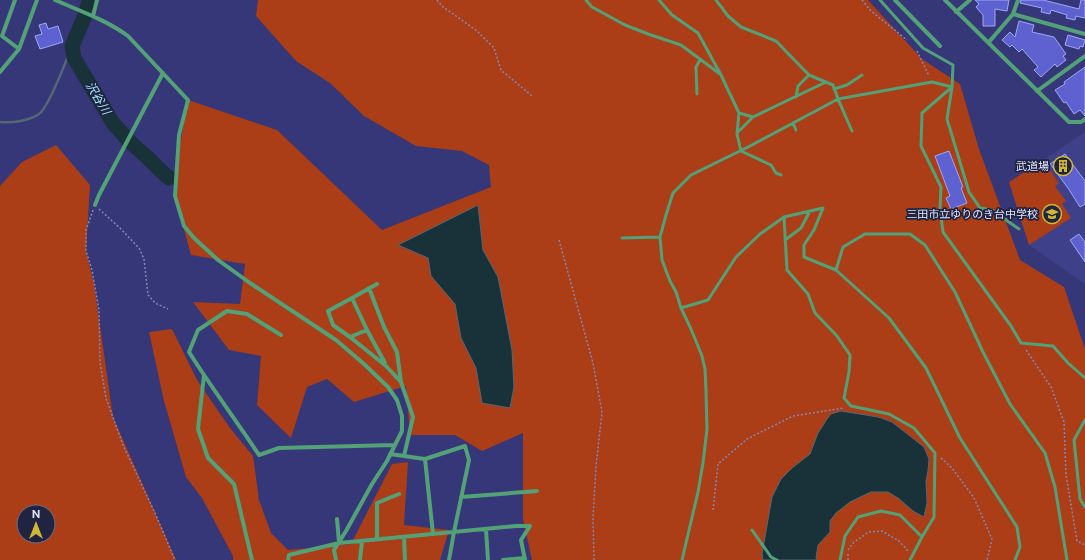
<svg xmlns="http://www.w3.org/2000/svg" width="1085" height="560" font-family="'Public Sans','Noto Sans JP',sans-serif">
<rect width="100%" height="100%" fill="#353779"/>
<path fill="#3e418a" d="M1085,132V284L1029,245L1009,183Z"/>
<path fill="#ab3d17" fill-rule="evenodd" d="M258,0H868L922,59L960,84L979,149L1020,260L1064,287L1085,349V560H532L523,519V433L482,451L455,435H410L406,386L354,402L327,379L307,387L291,438L257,405L261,356L229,350L193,302L240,304L245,264L191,255L175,196L177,162L188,100L277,130L382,230L491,187L489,165L462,151L416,146L364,116L330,83L296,61L256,16Z
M56,145L90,185L86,251L94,284L113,417L176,560H0V186L22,162ZM24,512H48V536H24Z
M1043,160L1059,183L1055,186L1066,201L1062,204L1071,218L1029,245L1009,182Z
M172,329L197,380L230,428L253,456L259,500L271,533L288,550L351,544L392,464L408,462L404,525L449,530L440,560H233V556L202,498L186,477L164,401L149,332Z"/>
<path fill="#193239" stroke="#556774" d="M478,205L483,250L498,277L512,350L514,387L510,408L482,403L476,368L461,338L455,304L431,276L428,258L398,245Z
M841,411L878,417L892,422L924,447L929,459L928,471L926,481L927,503L924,517L913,511L898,498L888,492H871L850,502L836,513L830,521V532L818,545L816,558L817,560H763L762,554L772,497L781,479L792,468L810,454L818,433L827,419L831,414Z"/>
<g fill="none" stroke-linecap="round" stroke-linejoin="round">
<path stroke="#556774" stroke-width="2.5" d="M0,122C13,123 29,121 39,114C48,108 67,59 72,46"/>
<path stroke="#193239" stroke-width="15" d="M89,0L86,13L72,46L74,58L113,123L128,140L148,158L161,171L169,178"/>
</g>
<path fill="#5e62d0" stroke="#9fa8f4" d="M975,0H1009L1007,11L995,9V26H983V15L976,7L979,4Z
M1021,0H1043L1079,9L1081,0H1085V18L1076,16L1075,20L1066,18L1067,15L1051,10L1050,14L1041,12L1042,8L1020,3Z
M1019,21L1034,25L1032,32L1054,37L1066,54L1063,56L1066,60L1057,67L1055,64L1041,77L1034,70L1038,67L1022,49L1019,52L1012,45L1010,47L1002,40L1010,32L1015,37Z
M46,23L48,29L58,26L63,42L40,49L35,36L42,34L39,25Z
M1068,35L1085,40L1083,47L1080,46L1079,49L1065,45Z
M1085,67V116L1080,110L1074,114L1066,102L1064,103L1055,90L1065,84L1064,82Z
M949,151L963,187L961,188L967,203L951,209L946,198L950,196L935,156Z
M1065,154L1085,181V204L1080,207L1068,188L1050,164Z
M1079,234L1085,242V262L1070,240Z"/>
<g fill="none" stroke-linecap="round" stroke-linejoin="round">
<path stroke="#8487b6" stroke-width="1.5" stroke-dasharray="2 2" stroke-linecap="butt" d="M437,0L442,6L477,31L494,48L501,70L532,96
M862,0L871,11L907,40
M917,51L929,76
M99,209L120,228L139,248L144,259L148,295L155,303L168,309
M93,210L86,230V251L92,270L99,310L100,363L106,398L123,445L155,513L175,560
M559,240L593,363L602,412L596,466L593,518L594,560
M1026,350L1051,387L1064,422L1066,475L1077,541L1085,545
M941,458L952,468L974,498L992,539L987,560
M713,510L718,464L747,439L793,416L844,408
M848,550L854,542L869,532L882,531L899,541L908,551
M848,554V560"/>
<path stroke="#53a176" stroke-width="3" d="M586,0L592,7L625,25L648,34L681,45L720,74
M659,0L672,15L698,33L721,75L739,113L737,134L741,151L771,165L776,173L781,175
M716,0L728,16L741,27L776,41L809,75L833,85L838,99L852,131
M952,87L922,113L921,146L941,187L940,209L943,232L1011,326L1021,343L1053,346L1068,363L1085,378
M952,87L947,119L969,192L980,208L992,210L1019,229
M834,89L847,85L862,75
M697,94L696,67L700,60
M796,97L798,86L809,75
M739,113L753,117L826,82
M793,123L796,130
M737,133L753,117
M784,217L787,270L808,294L815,313L837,336L850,355L849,372L844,398L851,406L889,414L914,428L935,453L934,517L922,537L910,560
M622,238L660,237
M785,240L801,228L810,211
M836,270L843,247L865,234H910L925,245L955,292L983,352L1010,404L1045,453L1055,487L1067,560
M681,308L708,300L736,257L760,234L784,217L823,208L814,230L804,245V257L836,270L889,318L926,368L960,438L1017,527L1020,547L1015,560
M1085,420L1074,440L1080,499L1085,507
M752,530L771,557L777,560
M682,560L698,492L703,463L707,429L706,391L705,369L702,356L691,329L681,308L676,292L670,281L662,260L660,237L666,215L673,193L691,175L750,146L838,99L932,82L952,87L953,65L923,48L880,0
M840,560L845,536L858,517L881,511L900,515L922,537"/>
<path stroke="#53a176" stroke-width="4" d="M15,0L2,36L19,49
M55,0C80,11 106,20 128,36L188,100L179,135L175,196L184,226L194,238L218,260L250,283L336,340L364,364L388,387L397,400L402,416V431L387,461L372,484L346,531L334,550L336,560
M895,0L940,46
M945,0L1069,122H1081L1085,119
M956,12L970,0
M1013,14L1085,34
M93,16L97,0
M989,42L1013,14L1018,0
M0,72L19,49L37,0
M1037,91L1085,56
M95,205L99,195L163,73
M377,284L352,298L367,330L385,363
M369,288L384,327L397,352L401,382
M352,298L328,311L333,325L350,337L386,366L401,382L413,417L404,456
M281,335L247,314L227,311L198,330L189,352C211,387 236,420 259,455L279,448L394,445
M350,337L367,330
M204,375L198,429L208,458L234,484L252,560
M390,454L425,459L465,446L469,460L454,532L449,560
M425,459L433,534
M461,497L537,491
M337,519L339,542
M486,529L488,560
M404,537L405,560
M377,539V503L399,494
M288,560L289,555L339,543L516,526H530L521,540L525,560
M360,560L362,541
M503,560L525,558"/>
</g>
<defs>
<g id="building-ring" transform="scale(1)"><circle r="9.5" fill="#212441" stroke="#d0b736" stroke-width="1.5"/><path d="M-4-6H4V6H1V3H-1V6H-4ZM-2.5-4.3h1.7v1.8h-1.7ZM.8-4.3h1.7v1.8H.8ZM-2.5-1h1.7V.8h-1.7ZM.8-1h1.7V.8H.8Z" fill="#d0b736"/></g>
<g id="school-ring" transform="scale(1)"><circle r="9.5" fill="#212441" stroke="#d0b736" stroke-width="1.5"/><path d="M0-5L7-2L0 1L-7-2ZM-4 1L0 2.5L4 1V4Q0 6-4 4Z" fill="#d0b736"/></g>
</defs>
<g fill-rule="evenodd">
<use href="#building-ring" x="1063" y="166"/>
<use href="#school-ring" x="1052" y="214"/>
</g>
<g text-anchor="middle" stroke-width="3.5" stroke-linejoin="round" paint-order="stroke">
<g font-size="11" fill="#e0e4fc" stroke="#212441" text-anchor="end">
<text x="1049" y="170">武道場</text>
<text x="1038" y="218">三田市立ゆりのき台中学校</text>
</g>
<g font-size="12" font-style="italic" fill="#9de6fc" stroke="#212441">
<text transform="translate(98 98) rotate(59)" y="4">沢谷川</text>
</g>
</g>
<g transform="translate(36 524)"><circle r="19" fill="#212441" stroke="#6d718c"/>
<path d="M0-3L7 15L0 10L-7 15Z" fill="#d0b736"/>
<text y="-6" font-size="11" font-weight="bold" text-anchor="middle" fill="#e0e4fc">N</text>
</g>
</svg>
